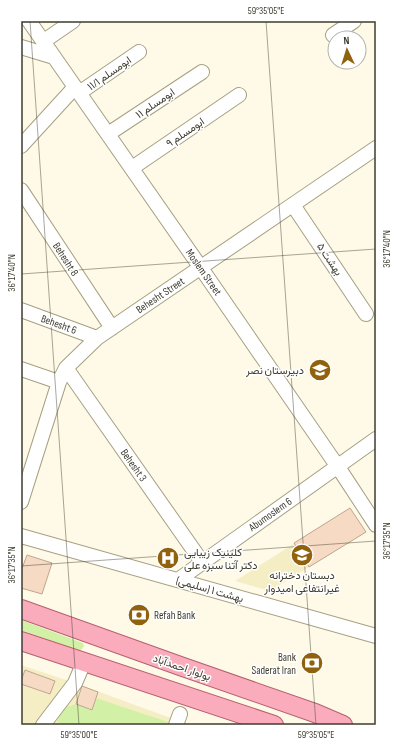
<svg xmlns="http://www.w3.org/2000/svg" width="397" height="746" font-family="'Sofia Sans Condensed',Vazirmatn,sans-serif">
<rect width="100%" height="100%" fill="#fefae7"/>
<path fill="#f5eec5" d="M350,508L366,532L270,591L235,581Z
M21,665L75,683L190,725H21Z"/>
<path fill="#d2f1a6" d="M21,620L83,643L84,646L82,649L79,651L21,630Z
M96,698L168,722L167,725H96L88,723L87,725H67L57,722L63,708L76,704L92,709Z"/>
<path fill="#f7dac3" stroke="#bfa590" d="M350,508L366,532L309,567L294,543Z
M27,555L52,563L42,594L21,588V571Z
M25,670L55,681L50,694L21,684V681Z
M82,686L98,692L92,710L76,704Z"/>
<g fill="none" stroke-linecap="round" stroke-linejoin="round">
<g stroke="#a6a082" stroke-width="16">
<path id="minor" d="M29,21L201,268L338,467L376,525
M333,35L354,21
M44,41L73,21
M21,47L54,57
M79,93L139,52
M108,134L202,72
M21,146L75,87
M132,168L239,95
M21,190L112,328
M293,205L366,314
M21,310L97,338
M66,368L202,562
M21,369L59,382
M21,502L59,382L66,368L97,338L376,148
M21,536L376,636
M178,580L376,439
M43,725L75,683L84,662
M176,725L180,714"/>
</g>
<g stroke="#b6606e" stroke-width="20">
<path id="major" d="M21,609L183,667L315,713L343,725
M21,641L274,725"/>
</g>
<use href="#minor" stroke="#fff" stroke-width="14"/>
<use href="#major" stroke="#faacbc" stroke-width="18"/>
</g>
<path fill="none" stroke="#3e3c2f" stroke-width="1" stroke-opacity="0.45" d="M30,21L79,725M266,21L316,725M21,274L376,249M21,566L376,541"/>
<defs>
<g id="school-disc" transform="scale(1.15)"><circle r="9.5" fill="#91620d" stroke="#fff"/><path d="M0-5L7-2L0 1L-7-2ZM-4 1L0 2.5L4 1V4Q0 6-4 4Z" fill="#fff"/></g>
<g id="hospital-disc" transform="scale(1.15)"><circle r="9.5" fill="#91620d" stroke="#fff"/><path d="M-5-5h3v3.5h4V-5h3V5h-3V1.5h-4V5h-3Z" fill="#fff"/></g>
<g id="bank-disc" transform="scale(1.15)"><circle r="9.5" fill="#91620d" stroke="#fff"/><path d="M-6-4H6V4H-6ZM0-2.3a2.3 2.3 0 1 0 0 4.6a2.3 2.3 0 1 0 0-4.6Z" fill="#fff"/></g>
</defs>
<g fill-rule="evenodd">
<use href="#school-disc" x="320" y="370"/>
<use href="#school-disc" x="302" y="555"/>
<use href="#hospital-disc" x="168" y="558"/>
<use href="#bank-disc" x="139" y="615"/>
<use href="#bank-disc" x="312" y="663"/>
</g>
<g text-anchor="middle" stroke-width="3" stroke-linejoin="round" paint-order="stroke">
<g font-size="11" fill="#3e3c2f" stroke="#fff">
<text transform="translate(109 73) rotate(-35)" y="4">ابومسلم ۱۱/۱</text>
<text transform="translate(155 103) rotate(-34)" y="4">ابومسلم ۱۱</text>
<text transform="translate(185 132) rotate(-34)" y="4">ابومسلم ۹</text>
<text transform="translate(66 259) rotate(57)" y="4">Behesht 8</text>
<text transform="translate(330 259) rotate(56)" y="4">بهشت ۵</text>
<text transform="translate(204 272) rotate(55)" y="4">Moslem Street</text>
<text transform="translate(160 295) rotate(-34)" y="4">Behesht Street</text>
<text transform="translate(59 324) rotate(20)" y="4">Behesht 6</text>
<text transform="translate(134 465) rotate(55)" y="4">Behesht 3</text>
<text transform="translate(270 514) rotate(-35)" y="4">Abumoslem 6</text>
<text transform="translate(210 589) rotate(16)" y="4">بهشت ۱ (سلیمی)</text>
<text transform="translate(182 667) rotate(19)" y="4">بولوار احمدآباد</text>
</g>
<g font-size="11" fill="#3e3c2f" stroke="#fff" text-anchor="end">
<text x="304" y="374">دبیرستان نصر</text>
<text x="184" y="556" text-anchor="start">کلینیک زیبایی<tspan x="184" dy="13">دکتر آتنا سبزه علی</tspan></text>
<text x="302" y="579" text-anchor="middle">دبستان دخترانه<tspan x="302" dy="13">غیرانتفاعی امیدوار</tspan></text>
<text x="154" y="619" text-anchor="start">Refah Bank</text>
<text x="296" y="661">Bank<tspan x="296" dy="13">Saderat Iran</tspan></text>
</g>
</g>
<rect width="397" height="746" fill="none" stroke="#ffffff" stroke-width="44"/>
<g transform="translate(347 50) rotate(356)"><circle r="19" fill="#ffffff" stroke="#b2b1ac"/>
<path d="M0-3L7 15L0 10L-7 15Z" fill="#91620d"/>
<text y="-6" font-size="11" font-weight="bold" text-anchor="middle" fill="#3e3c2f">N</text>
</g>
<rect x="22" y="22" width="353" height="702" fill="none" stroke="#3e3c2f" stroke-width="1.5"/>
<g font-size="10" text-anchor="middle" fill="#3e3c2f">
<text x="266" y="14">59°35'05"E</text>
<text transform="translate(386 249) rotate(-90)" y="4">36°17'40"N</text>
<text transform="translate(11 273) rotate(-90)" y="4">36°17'40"N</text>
<text transform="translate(386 541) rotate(-90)" y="4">36°17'35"N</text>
<text transform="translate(11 565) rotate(-90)" y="4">36°17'35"N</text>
<text x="79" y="738">59°35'00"E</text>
<text x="316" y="738">59°35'05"E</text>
</g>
</svg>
